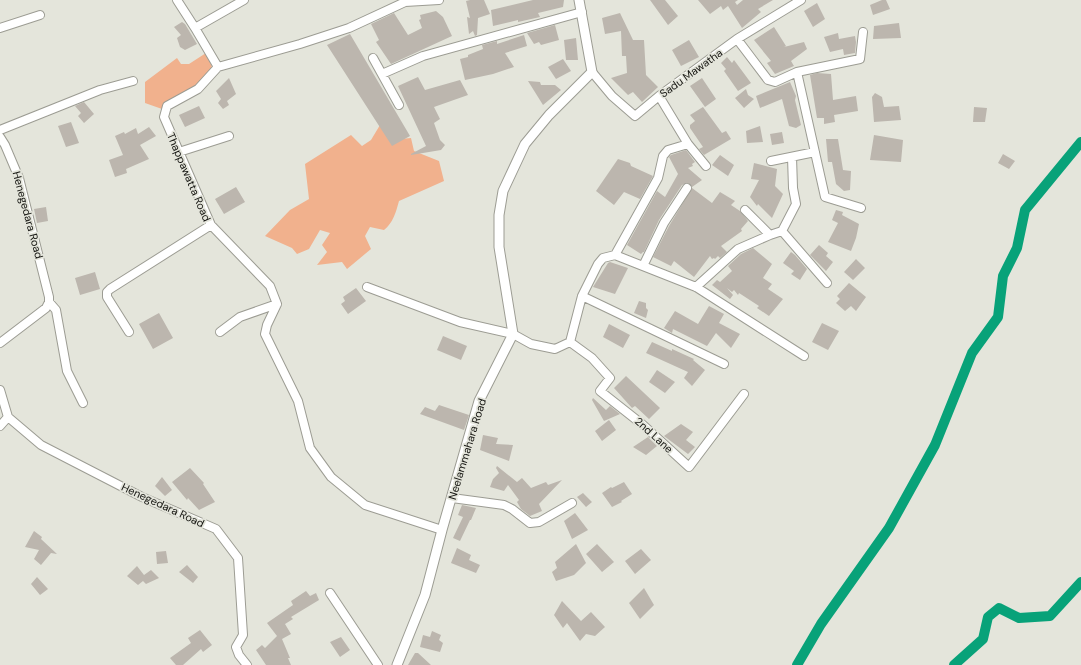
<svg xmlns="http://www.w3.org/2000/svg" width="1081" height="665" font-family="'DM Sans',sans-serif">
<rect width="100%" height="100%" fill="#e4e5db"/>
<path fill="#f1b18d" d="M206,53L212,67L195,88L162,109L145,103V82L177,58L181,64H189Z
M380,125L391,140L411,138L414,151L439,161L444,181L399,201C396,212 393,223 384,230L370,227L365,236L371,249L347,269L342,262L317,265L327,252L322,245L330,233L320,230L309,249L297,254L292,248L265,236L290,210L309,199L305,164L351,135L362,146L371,140Z"/>
<g fill="none" stroke-linecap="round" stroke-linejoin="round">
<path stroke="#08a279" stroke-width="10" d="M797,665L821,624L889,528L935,445L972,353L998,317L1003,276L1017,248L1025,210L1081,142
M954,665L983,639L988,617L999,608L1019,618L1050,616L1081,582"/>
</g>
<path fill="#bcb6ae" d="M470,0H484L490,14L478,18L477,35L475,36L473,31L469,34L467,17L470,18L466,1Z
M533,0H564L563,7L538,13L540,17L518,22V20L493,26L491,10Z
M650,0H665L678,16L668,25Z
M698,0H738L735,2L737,5L743,0H773L758,9L761,12L742,28L728,6L723,10L721,6L710,14Z
M882,0H886L890,9L873,15L870,5Z
M817,3L825,19L813,27L804,11Z
M436,11L443,17L452,36L391,64L376,42L379,40L371,24L394,13L408,35L422,28L419,20L421,19L420,15Z
M620,13L633,40H644L646,75L658,87L642,102L633,92L628,95L611,78L627,73L626,56H622L621,31L605,34L602,18Z
M182,22L185,24L197,44L185,50L180,47L177,38L181,35L174,27Z
M899,23L901,38L873,39L874,26Z
M555,25L559,40L541,45L539,42L534,44L527,33Z
M774,27L786,46L784,47L804,42L807,49L791,61L794,66L775,74L767,63L771,61L754,40Z
M838,33L839,39L855,36L856,42L855,53L844,55L843,49L830,52L824,37Z
M350,34L410,136L392,146L327,45Z
M524,35L527,46L505,53L514,67L493,74L465,80L460,59L468,57V55L483,49L482,45L497,41V44Z
M576,38L578,60H566L564,40Z
M689,40L699,57L681,66L672,50Z
M727,57L732,63L734,60L751,83L738,91L724,71L726,69L721,63Z
M563,59L571,71L556,79L548,67Z
M817,73L831,74L833,100L856,96L858,111L834,115L835,122L824,124V118H817L810,75Z
M418,77L425,90L460,80L468,95L434,107L440,119L434,123L440,140L445,145L441,150L411,155V154L426,146L398,86Z
M229,78L236,94L227,101L229,105L223,109L218,103L221,99L216,91Z
M702,78L716,99L705,107L690,86Z
M528,81L540,82L541,85H555L561,90L543,105Z
M790,82L796,96L795,100L801,125L796,128L789,126L782,99L760,108L756,96Z
M746,89L748,95L754,99L744,108L735,98Z
M875,93L882,97L884,107L899,106L901,120L874,122L872,97Z
M84,102L94,114L84,123L78,116L81,113L75,106Z
M199,106L205,118L185,127L179,115Z
M703,107L722,133L726,131L731,139L704,155L699,149L703,147L690,128V125L695,121L690,115Z
M974,107L987,108L985,122H973Z
M71,122L79,143L66,147L58,126Z
M760,126L763,142L747,143L746,131Z
M149,127L156,136L140,145L149,159L126,169L127,173L115,177L109,160L123,155L115,136L124,132L125,134L136,128L138,134Z
M782,132L784,143L772,145L770,134Z
M874,135L903,140L901,162L870,160Z
M826,139H838L843,170L851,171L850,190L844,191L836,184L832,162H828Z
M686,150L695,162L692,164L693,166L688,168L702,180L692,187L688,183L682,185L659,220L644,252H643L641,254L627,245L657,191L665,197L678,174L669,157L671,155Z
M1003,154L1015,161L1009,169L998,163Z
M720,155L734,165L728,176L712,165Z
M618,159L630,163L631,166L653,176L640,199L624,192L614,205L596,191Z
M754,163L777,169L775,186L783,194L772,218L758,204L757,206L750,197L759,180L751,179Z
M236,187L245,202L224,214L215,199Z
M692,188L712,203L720,192L735,201L731,205L740,211L748,221L741,229L742,231L721,246L727,252L720,258L718,256L715,259L714,258L712,259L710,256L694,277L674,261L671,266L653,257L669,226Z
M46,207L48,221L37,223L34,209Z
M836,210L843,212L842,215L859,224L856,238L851,251L828,242L838,223L832,220Z
M819,245L828,253L826,256L833,262L826,271L810,255Z
M753,248L772,264L763,278L772,284L768,289L783,299L769,316L757,308L759,306L739,293L738,295L734,290L732,292L727,288L733,295L730,299L712,285L717,280L720,282L732,271L728,266L741,254Z
M791,252L795,255L807,269L800,280L791,274L794,271L783,263Z
M856,259L865,268L853,280L844,272Z
M610,262L628,268L615,294L593,287L608,263Z
M95,272L100,289L80,295L75,278Z
M849,283L866,297L856,311L851,306L845,311L836,303L840,299L837,296Z
M356,288L366,301L348,314L341,304L345,301L343,297Z
M639,301L646,303V308L648,310L646,318L634,313Z
M709,306L724,314L719,323L740,334L731,348L716,333L707,346L673,329L672,333L664,328L675,311L698,324Z
M159,313L173,338L153,349L139,324Z
M822,323L839,331L828,350L812,342Z
M609,324L630,335L623,348L603,337Z
M443,336L467,346L461,360L437,350Z
M652,342L672,351V349L694,359L693,360L705,370L692,386L684,378L688,372L646,353Z
M657,370L675,382L665,393L649,382Z
M626,376L660,408L649,419L635,406L632,408L614,388Z
M593,398L606,410L610,406L620,414L604,421L592,400Z
M439,405L469,415L464,430L420,414L425,407L435,411Z
M609,420L616,430L602,441L595,431Z
M681,424L693,432L686,440L695,447L688,454L664,436Z
M483,435L498,438L496,444L513,445L509,461L480,450Z
M648,437L657,446L646,455L633,447Z
M497,466L517,482L522,478L531,488L546,482L548,485L562,480L539,504L542,511L530,516L521,509L517,502L519,500L508,485L504,491L490,487L493,479L499,473L496,468Z
M190,468L204,483L203,484L215,502L199,510L188,498L187,500L172,482Z
M162,477L172,490L165,496L155,486Z
M624,482L632,494L621,501L622,502L612,507L602,493L611,487L612,488Z
M583,493L592,502L586,507L577,497Z
M462,505L476,508L471,520H470L460,541L453,538L463,517L458,515Z
M575,513L588,530L572,539L564,521Z
M34,531L42,537L41,539L57,554L51,553L41,565L34,559L39,550L25,547Z
M576,544L586,563L574,575L556,581L552,572L557,568L555,562Z
M597,544L614,562L602,572L586,554Z
M457,548L471,555L469,560L480,565L476,573L451,563Z
M641,549L651,560L635,574L625,561Z
M166,551L168,563L157,564L156,552Z
M187,565L198,577L193,583L179,572Z
M137,566L144,575L151,570L159,578L146,584L143,581L138,585L127,576Z
M37,577L48,589L40,595L31,584Z
M644,588L654,605L640,619L629,603Z
M306,591L310,596L316,593L319,600L291,617L293,619L285,624L291,634L282,639L290,658H288L291,665H266L256,650L262,645L265,648L277,636L267,623L293,605L291,601Z
M562,601L581,621L591,612L605,627L595,636L586,634L580,641L567,623L563,628L554,615Z
M200,630L212,645L203,652L201,649L183,665H176L170,658L191,643L188,638Z
M432,631L441,635L439,640L443,643L440,652L420,647L423,635L430,637Z
M341,637L350,650L340,657L330,642Z
M415,653H418L431,665H408Z"/>
<g fill="none" stroke-linecap="round" stroke-linejoin="round">
<g stroke="#9c9c93" stroke-width="10">
<path id="minor" d="M0,28L40,15
M195,28L244,0
M737,39L768,80L775,82L797,72L860,59L863,32
M373,58L399,105
M218,67L300,44L349,28L405,2L439,0
M592,72L612,96L635,116L659,96L737,39L801,0
M797,72L825,197L861,208
M382,74L423,56L582,12
M659,96L688,144L706,166
M0,130L100,90L133,81
M0,137L5,145L19,178L49,297V302L46,308L0,343
M179,152L229,136
M771,161L815,152
M745,210L770,235L782,231L827,283
M211,225L270,286L277,304L267,325L265,334L298,401L310,448L331,477L365,505L442,530
M782,231L796,204L793,188L792,157
M615,255L658,178L663,156L668,150L688,144
M643,266L664,223L687,188
M367,287L460,322L513,334L531,344L555,349L570,342L582,296L598,264L603,258L615,255L696,287L804,356
M696,287L738,249L770,235
M582,296L724,364
M49,302L56,310L67,371L83,403
M129,332L107,297V292L110,289L211,225L164,117L167,106L198,89L218,67L195,28L177,0
M220,332L240,317L277,304
M570,342L592,358L610,378L600,391L643,425L689,467L744,394
M0,390L8,417L41,445L142,497L216,529L238,558L243,635L236,647L239,655L247,665
M0,426L8,417
M452,498L504,505L512,509L530,523L539,522L572,503
M330,593L378,665"/>
</g>
<g stroke="#9c9c93" stroke-width="11">
<path id="tertiary" d="M397,665L425,595L442,530L479,401L513,334L499,247V215L503,191L525,144L549,115L592,72L579,0"/>
</g>
<use href="#minor" stroke="#fff" stroke-width="8"/>
<use href="#tertiary" stroke="#fff" stroke-width="9"/>
</g>
<g text-anchor="middle" stroke-width="3.5" stroke-linejoin="round" paint-order="stroke">
<g font-size="11" fill="#141410" stroke="#e4e5db">
<text transform="translate(691 73) rotate(-36)" y="4">Sadu Mawatha</text>
<text transform="translate(189 177) rotate(67)" y="4">Thappawatta Road</text>
<text transform="translate(28 215) rotate(75)" y="4">Henegedara Road</text>
<text transform="translate(654 435) rotate(42)" y="4">2nd Lane</text>
<text transform="translate(467 449) rotate(-73)" y="4">Neelammahara Road</text>
<text transform="translate(163 505) rotate(25)" y="4">Henegedara Road</text>
</g>
</g>
</svg>
